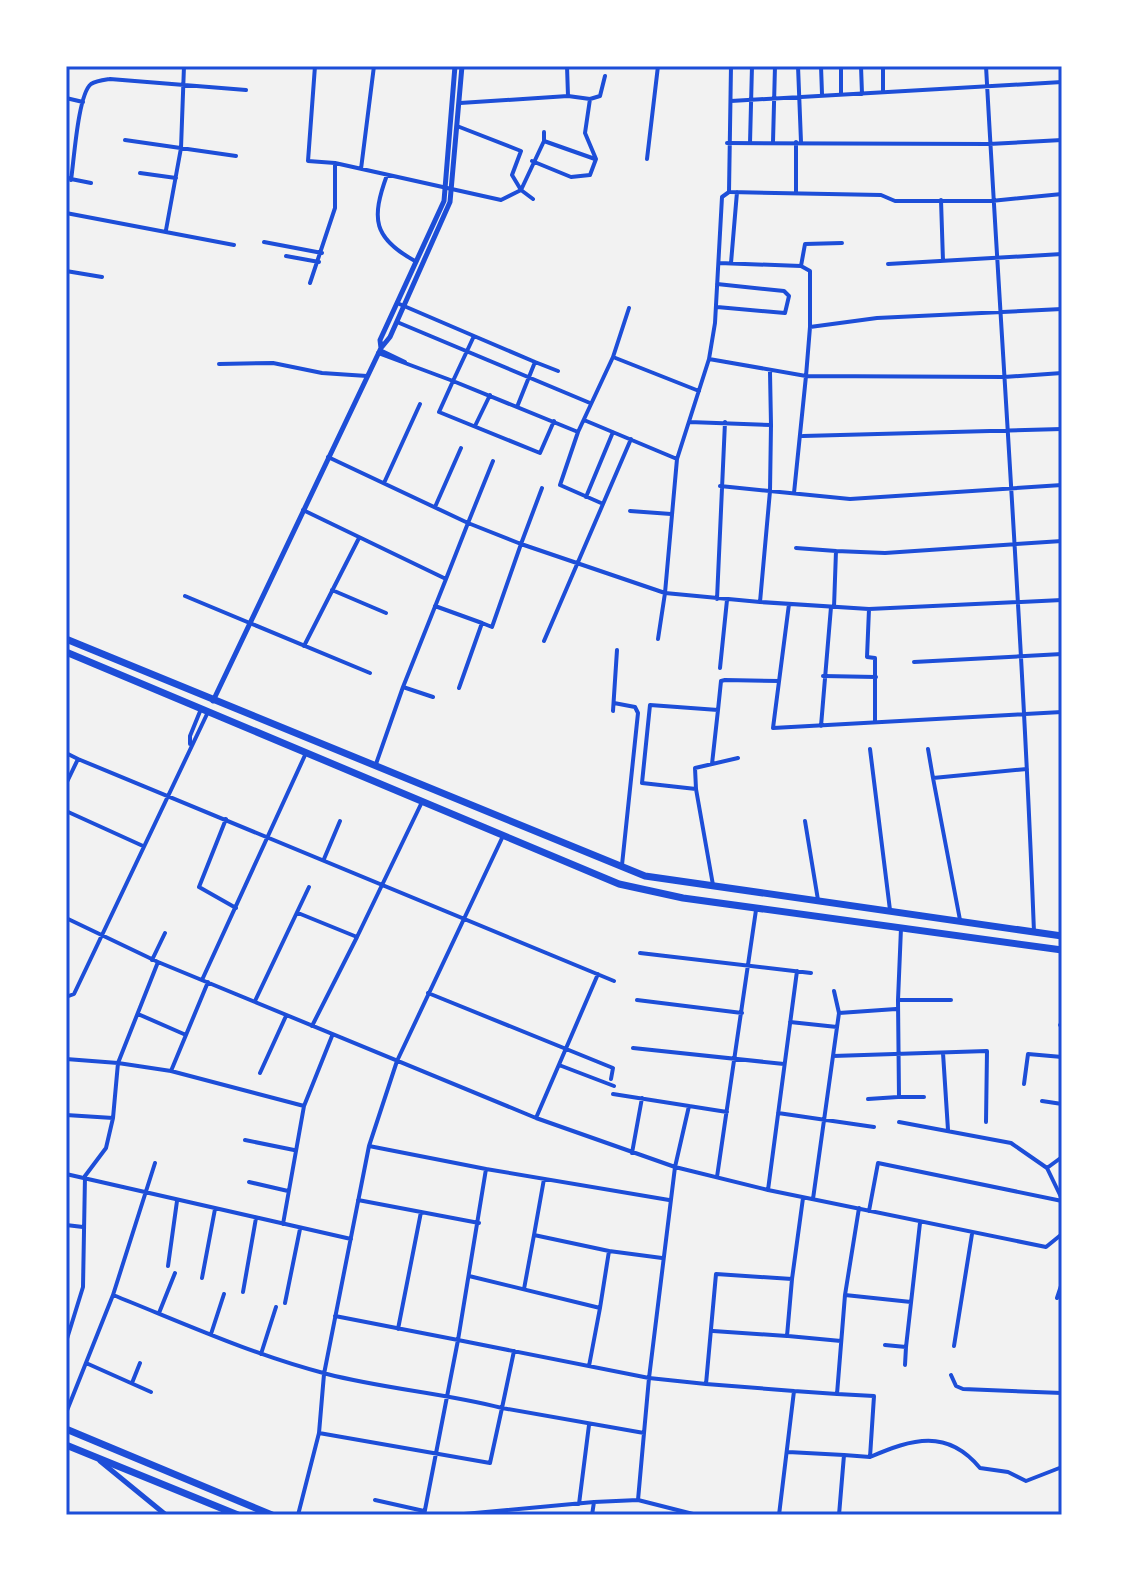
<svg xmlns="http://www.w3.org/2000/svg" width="1128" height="1581" font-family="Ubuntu,sans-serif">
<rect width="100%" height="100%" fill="#f2f2f2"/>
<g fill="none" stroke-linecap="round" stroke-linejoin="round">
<path stroke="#1d4ed8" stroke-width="4" d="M315,66L308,161L335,163L501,200L521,190L544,141V132
M567,66L568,96
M798,66L801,142
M821,66L822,94
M841,66V93
M861,66L862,94
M883,66V92
M986,66C1002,355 1023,643 1034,932
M66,98L83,102
M731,101L1062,82
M460,103L568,96L590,99
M457,126L521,151L512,175L521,190L533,199
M125,140L236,156
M544,141L595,159
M773,142L775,66
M727,143L989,144L1062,140
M750,143L752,66
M647,159L658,66
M532,161L571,177L590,175L596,159L585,133L590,99L600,96L605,76
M361,169L374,66
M140,173L176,178
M387,175C371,219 373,238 415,261
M66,178L91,183
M71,180C74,161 78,94 91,84C96,81 104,80 110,79L246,90
M730,192L881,195L895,201H991L1062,194
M796,192V142
M941,200L943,261
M66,213L234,245
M166,230L181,148L184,66
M264,242L322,253
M286,256L319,262
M719,263L801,266L805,244L842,243
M731,263L737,192
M888,264L1062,254
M801,266L810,271V327L877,318L1062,309
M66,271L102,277
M310,283L335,208V163
M397,303L474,336L453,381L578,432L613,357L629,308
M717,307L785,313L789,296L784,291L717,284
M397,322L590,403
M810,327L806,376L1004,377L1062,373
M474,336L535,362L517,407
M380,350L405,362
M378,353L453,381L439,412L540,453L554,421
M613,357L699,391
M709,359L806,376L794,493
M535,362L558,371
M219,364L273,363L322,373L367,376
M584,420L677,459L709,359L715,323L722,197L729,192L731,66
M689,422L771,425L770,372
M475,426L490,395
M578,432L560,485L601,503
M803,436L1062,429
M493,461L468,523L521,544L542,488
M384,483L420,404
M720,486L850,499L1062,485
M586,497L613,432
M435,507L461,448
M303,510L446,579L468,523L328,457
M630,511L671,514
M796,548L836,551
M332,590L386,613
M185,596L370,673
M717,599L725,422
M760,602L869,609L1062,600
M789,604L773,728L1062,712
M435,606L482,623
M834,607L836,551L885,553L1062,541
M869,609L867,657L875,658V721
M658,639L665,593L760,602L770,491L771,425
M544,641L631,439
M304,646L359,538
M914,662L1062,654
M720,668L727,600
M823,676L876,677
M459,688L482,623L492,627L521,544L665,593L677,459
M433,697L403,687L446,579
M614,703L635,707L638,713L622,865
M718,710L721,681L725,680L779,681
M613,711L617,650
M821,726L831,607
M190,744V736L201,709
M870,749L890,910
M928,749L933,778
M66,753L78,759L66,784
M78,759L614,981
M376,764L403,687
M712,764L718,710L650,705L642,783L696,789L713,885
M696,789L695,768L738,758
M66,811L143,846
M226,819L199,887L236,908
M805,821L818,900
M324,859L340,821
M298,913L357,937L422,802
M66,918L158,962L118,1063L66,1059
M960,920L933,778L1027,769
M901,928L898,1000H951
M640,953L811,973
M152,960L165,933
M158,962L536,1118L675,1167L649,1378L706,1384L716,1274L792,1279L803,1198
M202,980L306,753
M834,991L839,1013
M428,993L613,1068L611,1079
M66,997L74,994L208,712
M637,1000L742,1013
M898,1000L899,1097H924
M255,1001L309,887
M138,1014L186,1035
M790,1022L837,1027
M1060,1025H1062
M312,1026L357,937
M633,1048L784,1064
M943,1053L948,1130
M833,1056L987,1051L986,1122
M559,1065L614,1086
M171,1071L304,1106L332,1036
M260,1073L286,1016
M1024,1084L1028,1054L1062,1057
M613,1094L727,1112
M868,1099L898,1097
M1042,1101L1062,1104
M689,1106L675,1167L768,1190L797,971
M778,1113L874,1127
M66,1115L113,1118L118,1063L171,1071L208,982
M536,1118L598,974
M899,1122L1011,1143L1047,1168L1062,1199
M245,1140L294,1150
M369,1146L486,1169L458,1340L649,1378L644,1433L502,1408L514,1351
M632,1153L642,1098
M1047,1168L1062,1157
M486,1169L669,1200
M66,1174L351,1239
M717,1177L756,910
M249,1182L288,1191
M768,1190L1046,1247L1062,1234
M813,1199L839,1013L896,1009
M358,1200L479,1223
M869,1211L878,1163L1062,1201
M283,1224L304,1106
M66,1225L83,1227
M534,1235L544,1179
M609,1251L662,1258
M168,1266L177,1201
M469,1276L600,1308L609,1251L534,1235L524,1289
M202,1278L215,1209
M243,1292L256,1218
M113,1295C183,1323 253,1355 327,1374C385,1389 444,1393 502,1408L490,1463L319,1433
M845,1295L911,1302
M1057,1298L1062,1283
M285,1303L300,1229
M159,1313L175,1273
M335,1316L458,1340L424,1515
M398,1329L421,1212
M713,1331L787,1336L792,1279
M211,1334L224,1294
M788,1336L841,1341
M66,1342L83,1287L85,1176L106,1148L113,1118
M885,1345L906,1347L920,1223
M954,1346L972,1234
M261,1354L276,1307
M86,1363L151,1392
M905,1365L906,1347
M589,1366L600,1308
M951,1375L956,1386L963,1389L1062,1393
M132,1383L140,1363
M706,1384L794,1391L779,1515
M794,1391L837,1394L845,1295L859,1208
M837,1394L874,1396L870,1457L844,1455
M66,1413L113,1295L155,1163
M788,1452L844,1455L839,1515
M870,1457C912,1439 947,1428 980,1468L1008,1472L1026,1481L1062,1467
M375,1500L424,1511
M638,1500L697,1515
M594,1502L638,1500L644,1433
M579,1504L589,1425
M298,1515L319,1433L324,1374L369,1146L397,1061L503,836
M453,1515L594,1502L592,1515"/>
<path stroke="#1d4ed8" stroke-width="5" d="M381,348L380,340L444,201L455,66
M213,701L381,348L390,337L450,202L462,66
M100,1461L166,1515"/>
<path stroke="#1d4ed8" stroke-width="7" d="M66,639L645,876L1062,936
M66,652L619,884L683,898L1062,950"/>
<path stroke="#1d4ed8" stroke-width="7" d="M66,1429L272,1515
M66,1445L238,1515"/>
</g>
<rect width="1128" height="1581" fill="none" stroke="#ffffff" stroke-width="136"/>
<rect x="68" y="68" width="992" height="1445" fill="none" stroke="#1d4ed8" stroke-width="3"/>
</svg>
